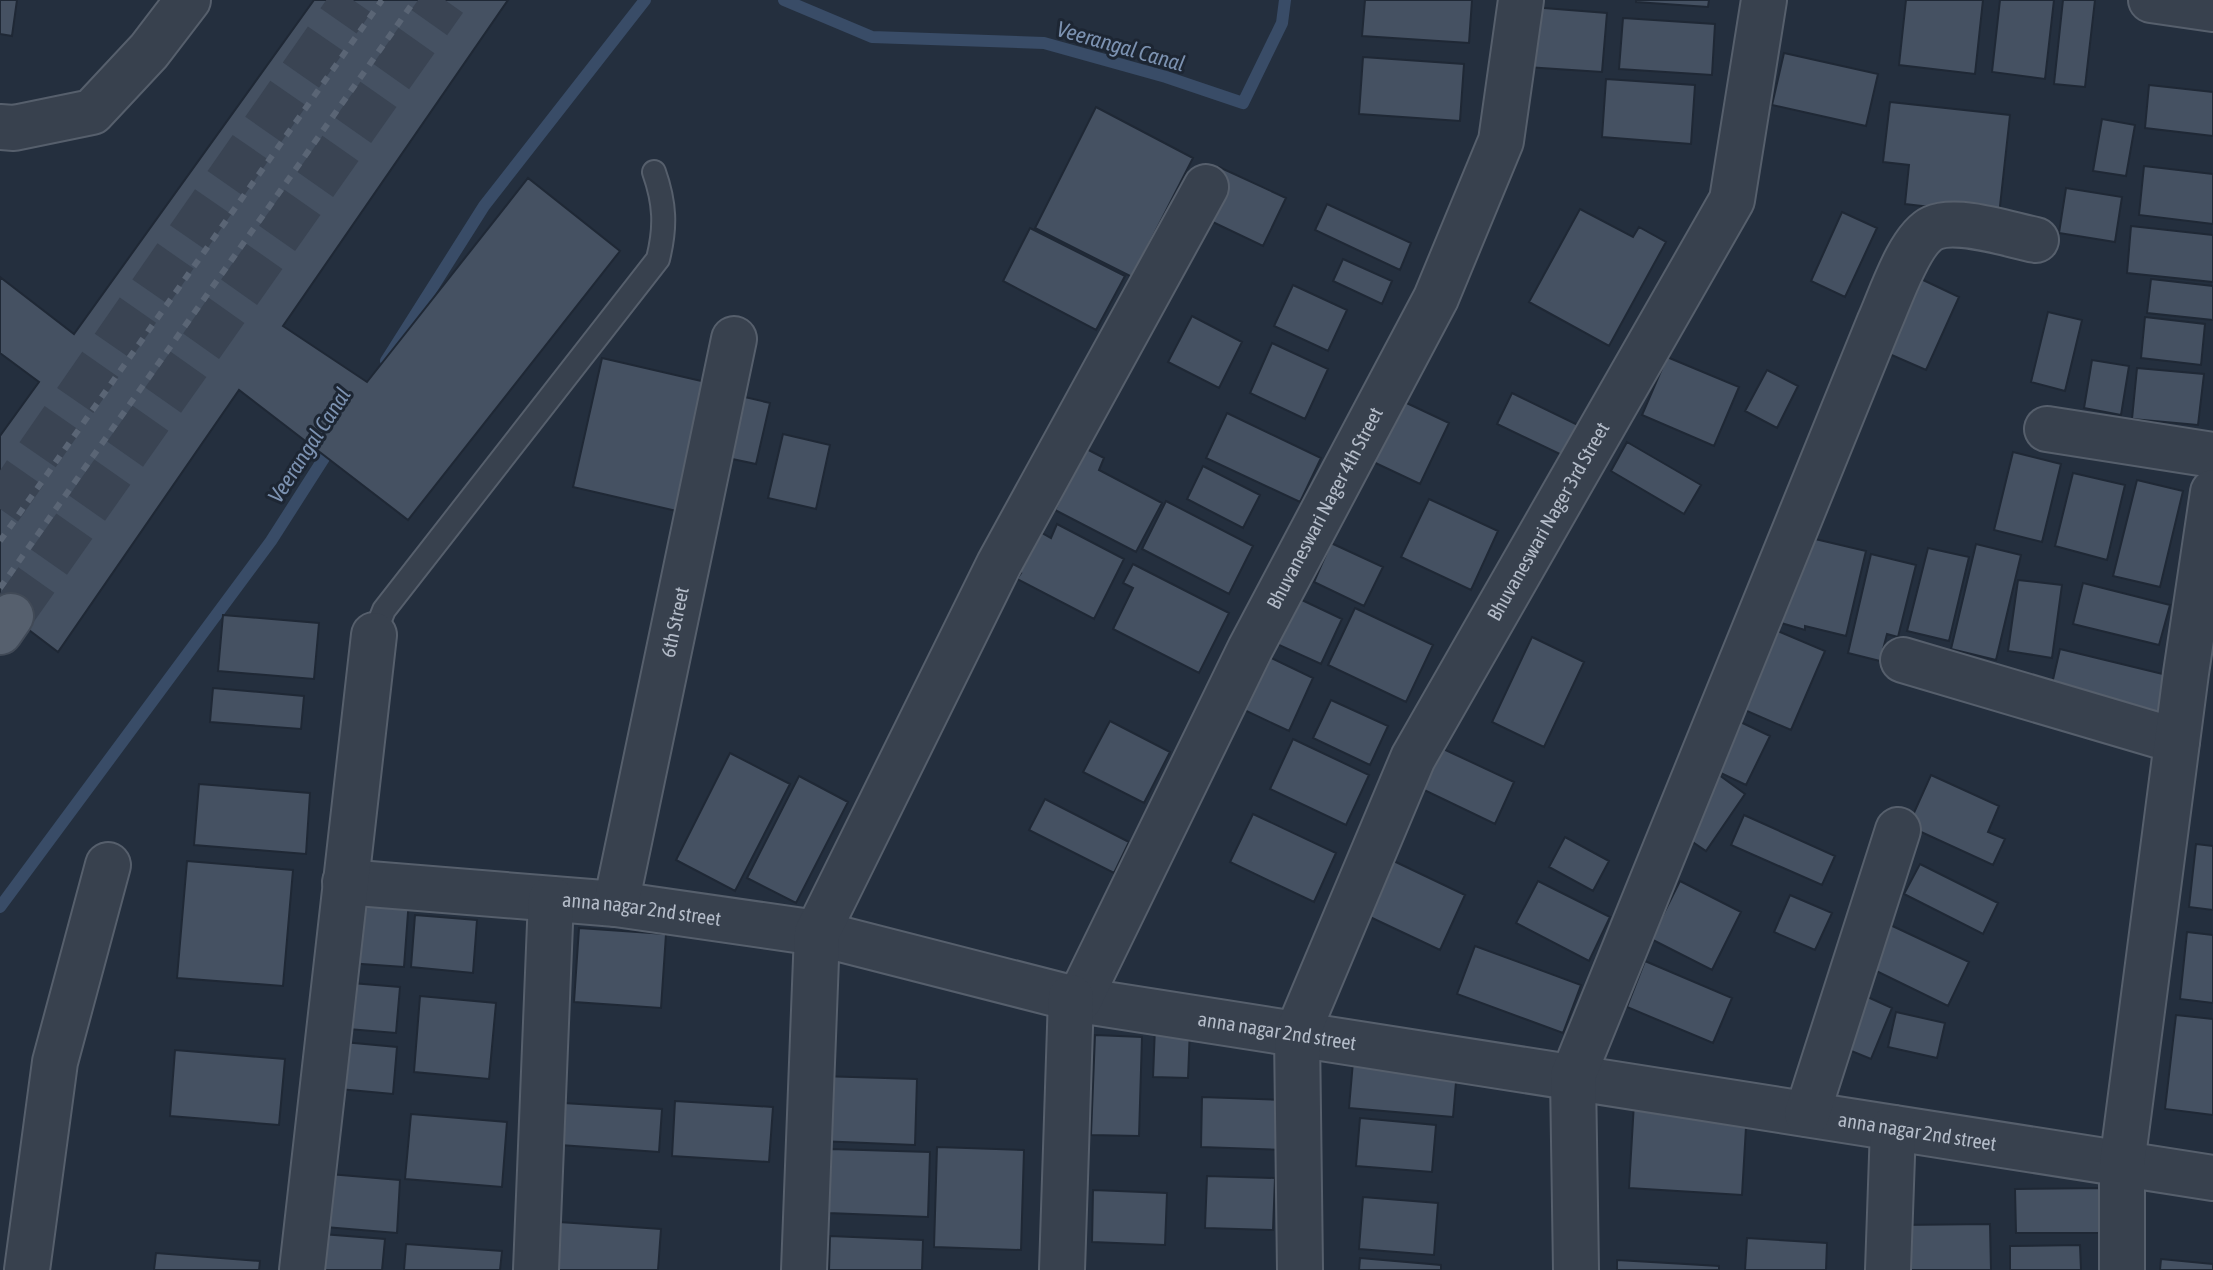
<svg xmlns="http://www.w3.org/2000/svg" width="2213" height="1270" font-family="'Asap Condensed',sans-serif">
<rect width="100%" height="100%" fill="#242f3e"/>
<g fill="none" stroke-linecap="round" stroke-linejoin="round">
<path stroke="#394c67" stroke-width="12" d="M784,0L872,37L1044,43L1166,77L1243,103L1282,23L1285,0
M386,361L484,206L645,0
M0,907L271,541L333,444"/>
</g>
<path fill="#455162" stroke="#1f2835" stroke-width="2" d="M0,0H17L12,36L0,34Z
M314,0H508L283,326L367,382L528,178L620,251L408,520L239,390L58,652L0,608V436L39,382L0,353V277L74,334Z
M1365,0H1472L1469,43L1362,36Z
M1636,0H1709L1708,7L1636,2Z
M1906,0H1983L1975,74L1899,65Z
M2000,0H2054L2045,79L1992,72Z
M2063,0H2095L2085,87L2054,84Z
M1531,7L1607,13L1602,72L1526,67Z
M1623,18L1715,24L1712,75L1619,69Z
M1784,53L1878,74L1866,126L1772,105Z
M1363,57L1464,64L1460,121L1359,114Z
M1606,79L1695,85L1691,144L1602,137Z
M2149,85L2213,92V136L2145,128Z
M1890,102L2010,115L1999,215L1905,204L1909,165L1883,162Z
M1096,107L1193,158L1132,277L1035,228Z
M2102,119L2135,125L2126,176L2093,171Z
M2144,166L2213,174V224L2139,215Z
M1219,167L1286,198L1263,246L1198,215Z
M2066,188L2122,197L2115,242L2059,233Z
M1327,204L1411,243L1400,270L1315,230Z
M1580,209L1633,237L1639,227L1666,242L1609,346L1529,302Z
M1842,212L1877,228L1845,297L1811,281Z
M2131,226L2213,235V282L2127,273Z
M1030,228L1125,276L1096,330L1003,281Z
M1343,259L1392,281L1382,304L1333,281Z
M1921,279L1959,297L1926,370L1887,353Z
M2151,279L2213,286V320L2147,313Z
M1293,285L1347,310L1328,351L1274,326Z
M2048,312L2082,320L2065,391L2031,382Z
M1192,316L1242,342L1219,388L1168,362Z
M2145,317L2205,324L2201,365L2141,358Z
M1272,343L1328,369L1305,419L1250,393Z
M1667,357L1739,387L1714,446L1642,415Z
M602,358L710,383L681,512L573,487Z
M2092,360L2129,366L2121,415L2084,408Z
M2137,368L2204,374L2198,425L2132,419Z
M1767,370L1798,386L1777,428L1745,411Z
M1512,393L1580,426L1566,457L1497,424Z
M732,394L770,403L756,464L718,456Z
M1396,398L1449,423L1420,484L1367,459Z
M1227,413L1321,458L1300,502L1206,458Z
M783,434L830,445L816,509L768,498Z
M1627,442L1701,485L1684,514L1611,471Z
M1075,443L1104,458L1099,470L1162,503L1136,552L1055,510L1076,467Z
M2013,452L2061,464L2042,542L1994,530Z
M1203,466L1260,495L1243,528L1187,499Z
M2073,473L2125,485L2107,560L2055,546Z
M2137,480L2183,491L2160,587L2113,576Z
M1429,499L1498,531L1471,590L1401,557Z
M1166,501L1253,546L1229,594L1142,549Z
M1026,524L1051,538L1057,524L1124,559L1094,619L1017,579L1021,573L1012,568Z
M1798,535L1866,551L1846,636L1805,626V630L1774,621Z
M1331,543L1383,567L1364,606L1314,582Z
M1976,544L2021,555L1996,660L1951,649Z
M1928,548L1969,557L1949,641L1907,631Z
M1871,554L1916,565L1898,637L1887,634L1880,661L1848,653Z
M1133,564L1229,613L1199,673L1113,629L1133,588L1123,583Z
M2018,580L2062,585L2052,658L2008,651Z
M2083,583L2170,605L2159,645L2073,624Z
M1285,592L1342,619L1321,664L1264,638Z
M1355,608L1433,645L1406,702L1328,665Z
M223,615L319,623L314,679L218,671Z
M1773,629L1825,651L1791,730L1740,708Z
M1532,637L1584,662L1544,747L1492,722Z
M2060,649L2175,677L2164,725L2049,697Z
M1263,654L1313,678L1289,731L1238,707Z
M213,688L304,696L301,729L210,722Z
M1331,700L1388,726L1370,765L1313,738Z
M1732,718L1770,736L1746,785L1708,767Z
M1110,721L1170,752L1144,803L1083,772Z
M1293,739L1369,775L1346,825L1270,789Z
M1439,747L1514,782L1495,824L1420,788Z
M730,753L790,784L735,891L676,860Z
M1715,772L1745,794L1706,851L1675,830Z
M1931,775L1999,806L1988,832L2005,839L1993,865L1908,826Z
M799,776L848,802L796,903L747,878Z
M199,784L310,793L306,854L194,845Z
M1045,799L1129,842L1114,873L1029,830Z
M1253,814L1336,853L1314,902L1230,862Z
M1744,815L1835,856L1822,885L1731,845Z
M1565,837L1609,861L1593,891L1549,867Z
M2196,844L2213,846V910L2189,907Z
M1379,854L1465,895L1440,950L1353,909Z
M187,861L293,870L283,986L177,978Z
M1920,864L1998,903L1983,934L1904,894Z
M1538,881L1610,917L1589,961L1516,923Z
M1680,881L1741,912L1712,970L1651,939Z
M354,895L409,899L404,967L348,963Z
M1790,895L1832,913L1815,950L1774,932Z
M415,915L477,920L473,973L411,967Z
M1884,922L1969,962L1948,1006L1864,965Z
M579,928L666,934L661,1008L574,1002Z
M2187,932L2213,935V1003L2180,999Z
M1475,946L1581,985L1563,1033L1457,994Z
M1645,961L1732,998L1713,1043L1627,1007Z
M339,982L400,987L396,1033L336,1028Z
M1861,994L1892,1008L1871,1059L1839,1046Z
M420,996L496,1003L489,1079L414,1072Z
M1896,1012L1945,1023L1937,1058L1888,1047Z
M2176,1015L2213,1019V1115L2165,1109Z
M1155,1027L1190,1028L1188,1078L1153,1077Z
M1095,1035L1142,1037L1139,1136L1091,1135Z
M343,1042L397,1047L393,1094L339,1089Z
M175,1050L285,1059L279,1125L170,1116Z
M1354,1050L1458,1059L1453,1117L1349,1108Z
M820,1076L917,1079L915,1145L818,1141Z
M1202,1097L1286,1100L1284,1150L1201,1147Z
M675,1101L773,1107L769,1162L672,1156Z
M563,1103L662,1109L659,1152L560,1145Z
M1634,1103L1747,1110L1742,1195L1629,1188Z
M411,1114L507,1122L502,1187L405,1179Z
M1360,1118L1436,1125L1432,1172L1356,1166Z
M937,1147L1024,1150L1021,1250L934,1247Z
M830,1149L930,1152L928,1217L828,1213Z
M317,1173L400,1180L397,1233L313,1226Z
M1207,1176L1275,1178L1273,1230L1205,1228Z
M2105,1188V1233H2016L2015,1189Z
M1093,1190L1167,1193L1165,1245L1092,1242Z
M1363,1197L1438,1203L1434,1255L1359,1249Z
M559,1222L661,1229L658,1270H556Z
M1990,1224L1991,1270H1898V1225Z
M309,1233L385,1239L382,1270H305Z
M830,1236L923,1240L922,1270H829Z
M1747,1238L1827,1243L1826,1270H1745Z
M406,1244L502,1251L500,1270H404Z
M2080,1245L2081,1270H2010V1246Z
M156,1253L260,1261L259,1270H154Z
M1360,1258L1441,1265V1270H1359Z
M2161,1259L2213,1264V1270H2160Z
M1617,1260L1719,1266V1270H1617Z"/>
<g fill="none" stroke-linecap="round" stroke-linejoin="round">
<path stroke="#3a4453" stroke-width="44" stroke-dasharray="44 22" stroke-linecap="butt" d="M0,509L353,0
M11,616L445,0"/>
<g stroke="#565f6c" stroke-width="26">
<path id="lane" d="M374,635L384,610L658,259C666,227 665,203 654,172"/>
</g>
<g stroke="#565f6c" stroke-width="48">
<g id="street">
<path d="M2151,0L2213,9"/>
<path d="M0,127L14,128L92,112L149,51L188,0"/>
<path d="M2047,429L2213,455"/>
<path d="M1903,660L2177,741"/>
<path id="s1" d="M345,882L616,904L817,933L1079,1000L2213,1178"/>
<path id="s2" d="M616,904L734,339"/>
<path id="s3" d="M1079,1000L1250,649L1436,298L1501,141L1521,0"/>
<path d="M1807,1114L1898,830"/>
<path d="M27,1270L55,1062L108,865"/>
<path d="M302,1270L374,635"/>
<path d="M536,1270L551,899"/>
<path d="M804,1270L817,933L999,564L1206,187"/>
<path d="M1062,1270L1071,997"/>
<path id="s4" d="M1300,1270L1297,1034L1413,758L1732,200L1764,0"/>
<path d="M1576,1270L1573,1076L1879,323C1890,299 1909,239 1933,228C1958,217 2010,235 2036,240"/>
<path d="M1888,1270L1893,1128"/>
<path d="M2122,1270V1164L2186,673L2213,492"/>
</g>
</g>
<g stroke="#414a57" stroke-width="48">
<path id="primary" d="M0,632L11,616"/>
</g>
<use href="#lane" stroke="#38414e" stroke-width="22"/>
<use href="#street" stroke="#38414e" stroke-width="44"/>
<use href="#primary" stroke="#56606e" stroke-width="44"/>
<path stroke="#5a6575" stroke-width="6" stroke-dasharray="8 8" stroke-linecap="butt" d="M0,541L382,0
M0,588L415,0"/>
</g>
<g text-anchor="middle" stroke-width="6" stroke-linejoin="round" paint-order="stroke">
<g font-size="20" fill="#b4bcc9" stroke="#1d2633">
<text dy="7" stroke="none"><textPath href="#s3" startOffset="550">Bhuvaneswari Nager 4th Street</textPath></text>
<text dy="7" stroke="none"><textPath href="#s4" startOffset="808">Bhuvaneswari Nager 3rd Street</textPath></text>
<text dy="7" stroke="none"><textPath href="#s2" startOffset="288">6th Street</textPath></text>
<text dy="7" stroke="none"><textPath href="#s1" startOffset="298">anna nagar 2nd street</textPath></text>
<text dy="7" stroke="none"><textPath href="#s1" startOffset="946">anna nagar 2nd street</textPath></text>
<text dy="7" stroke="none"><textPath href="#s1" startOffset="1594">anna nagar 2nd street</textPath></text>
</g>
<g font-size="22" font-style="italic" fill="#7c92b1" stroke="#1d2633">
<text transform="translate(1121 46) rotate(16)" y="8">Veerangal Canal</text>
<text transform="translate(309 445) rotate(-57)" y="8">Veerangal Canal</text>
</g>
</g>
</svg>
